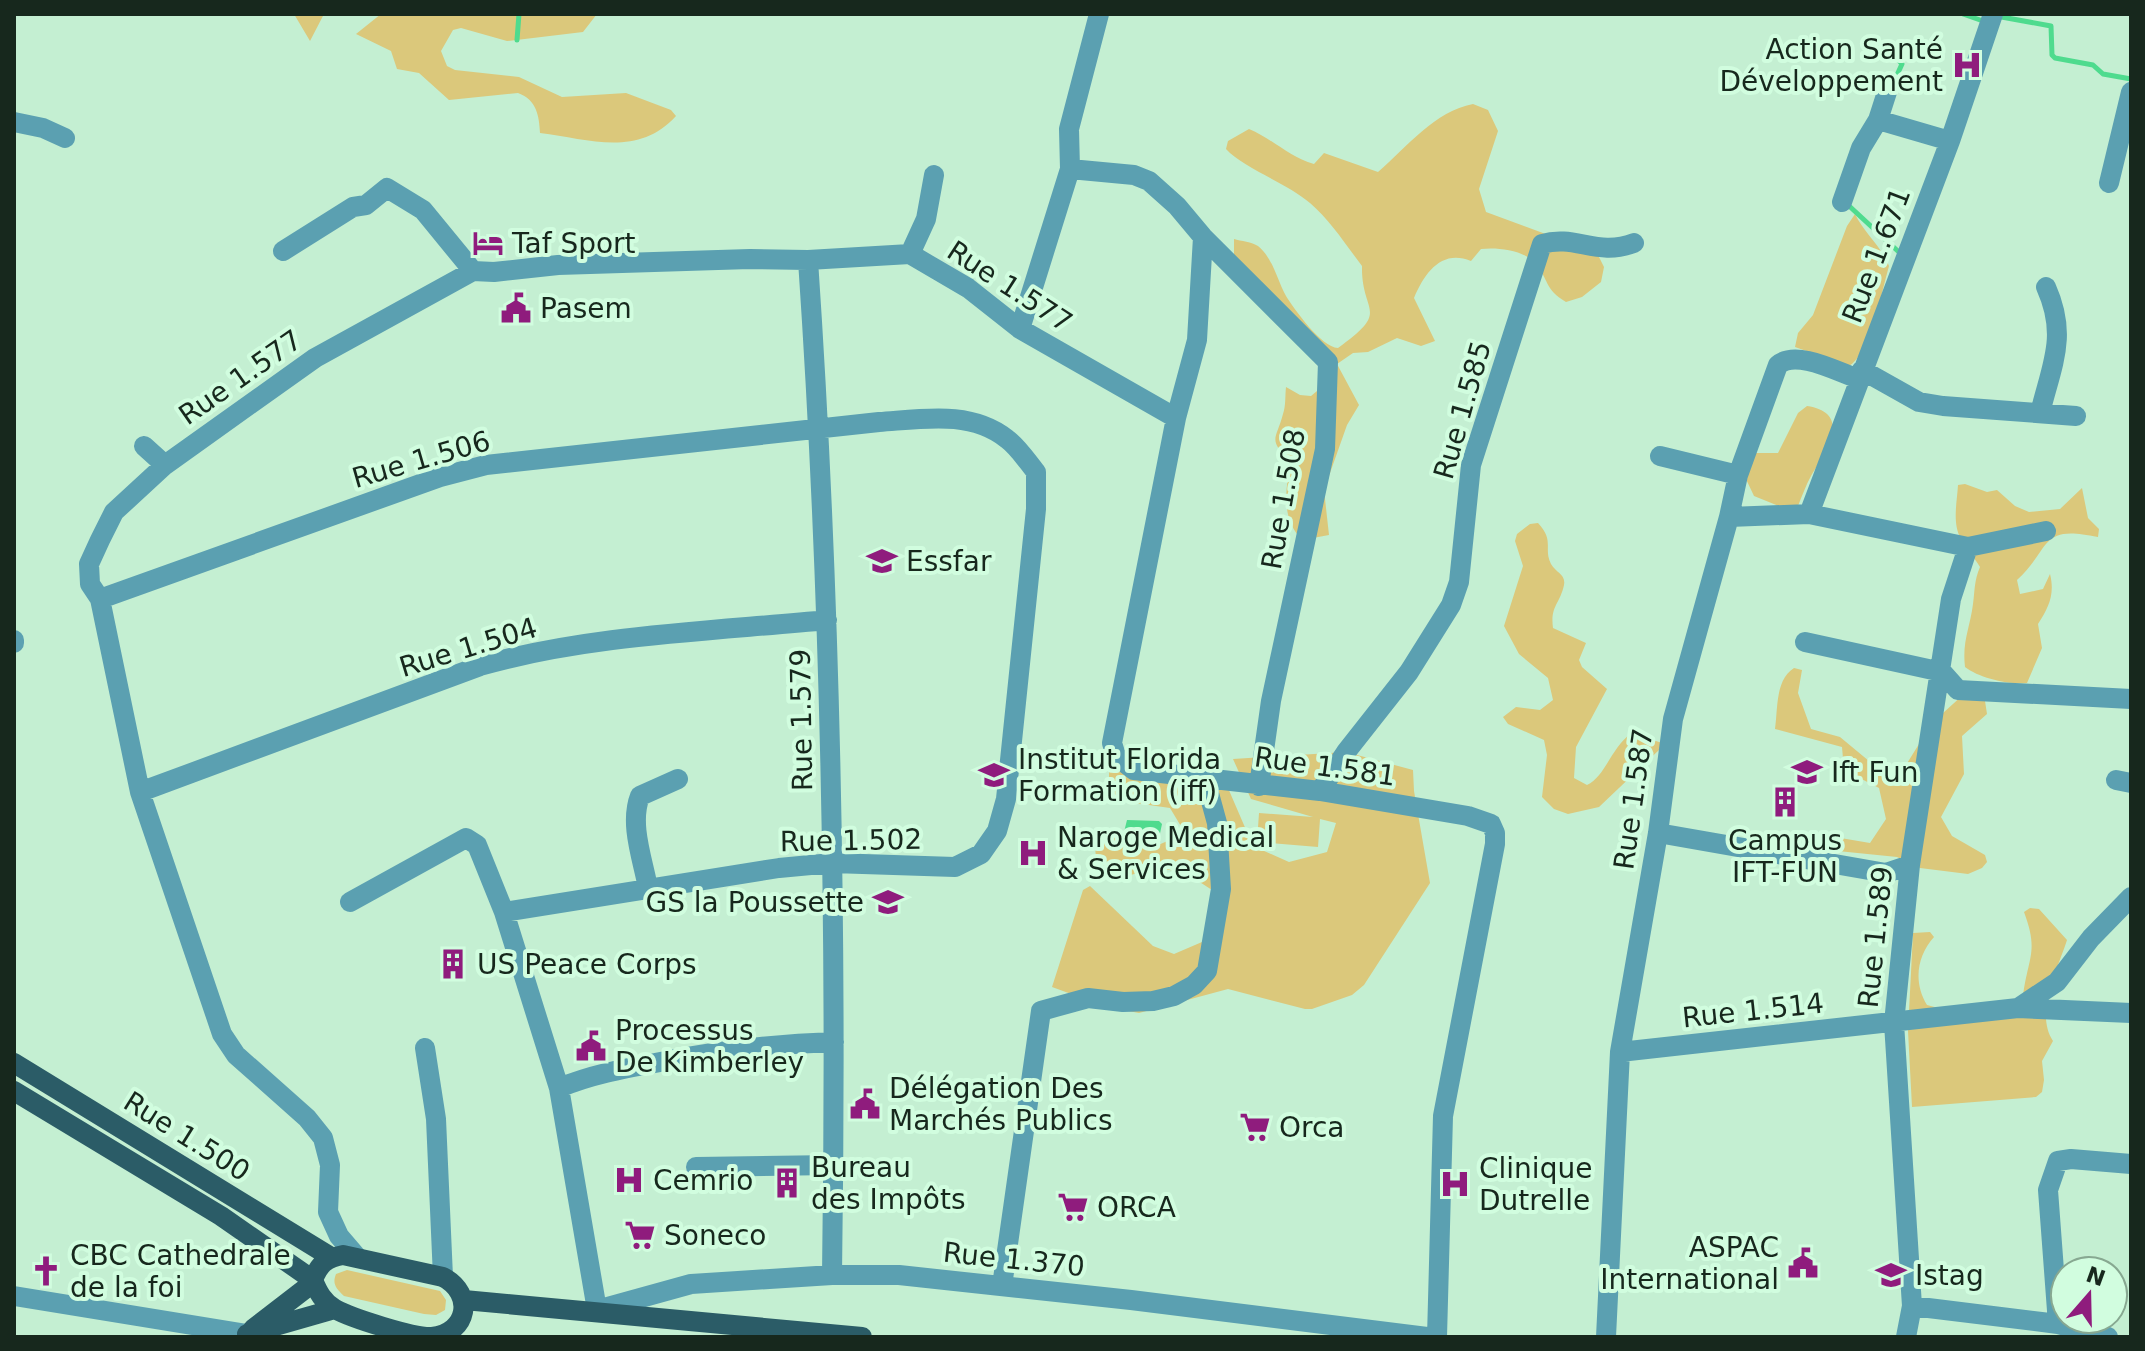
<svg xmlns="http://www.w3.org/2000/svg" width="2145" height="1351" font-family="'DejaVu Sans',sans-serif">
<rect width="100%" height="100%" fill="#c4efd2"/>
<path fill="#dbc87b" d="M294,14H324L310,41Z
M381,14H597L583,32L507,41L461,28L453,30L441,51L447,66L455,70L519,77L562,97L626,93L671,110L676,116C638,158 589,139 540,133C539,116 537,100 518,93L449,100L419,73L397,69L391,51L356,34Z
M1473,104L1488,110L1498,131L1479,189L1486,212L1597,253L1604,267L1601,282L1582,297L1566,302C1544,289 1549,279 1535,263C1524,250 1497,247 1481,249L1471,261C1442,249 1425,272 1414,298L1435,341L1421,346L1397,338L1368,352L1353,353L1337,364L1359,405L1347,425L1324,490L1329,535L1302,540C1281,518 1285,490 1291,462C1267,438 1276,441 1283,414C1286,406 1285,395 1286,387L1300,395L1311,396L1317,391L1325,367L1234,277V239C1241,241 1252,242 1258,246C1273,258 1277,280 1286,296C1295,310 1321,347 1338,348C1392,309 1361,315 1362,266C1346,245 1330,220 1310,203C1287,183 1243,168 1226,149L1228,141L1249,129C1273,139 1289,157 1314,164L1324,153L1378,172C1407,147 1435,111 1473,104Z
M1855,214C1864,233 1882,247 1889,266C1882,290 1870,354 1849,366L1795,347L1798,333L1813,315L1847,226Z
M1807,406C1854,413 1825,453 1811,476C1806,485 1802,496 1798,506L1786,509L1754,496L1745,477L1755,453H1778L1798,413Z
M1965,484L1987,492L1997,490L2015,506L2029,512L2060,509L2082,488L2088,518L2099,529L2098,537C2038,524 2052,548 2017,580L2020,594L2043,589L2050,574C2055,594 2049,607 2038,624L2042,648L2027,683C2009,685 1979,678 1965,667C1962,641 1970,628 1973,604C1975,590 1974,581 1980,567C1974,557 1966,548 1961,539C1952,524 1957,502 1958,485Z
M1538,523C1555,541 1543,548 1551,564C1556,573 1566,574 1564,585C1560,604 1550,606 1553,628L1586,643L1579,660L1582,667L1607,689L1576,747L1574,778L1587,785C1606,776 1611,747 1632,733L1662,743L1659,750L1599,807L1568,814L1554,809L1542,797L1547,755L1544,740L1508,724L1503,717L1516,707L1540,710L1553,700L1548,678L1519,654L1504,626L1523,566L1515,541L1517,534L1530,524Z
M1794,668L1802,670L1798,693L1811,729L1840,737L1875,766L1906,765L1932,723L1964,694L1985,701L1987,714L1962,736L1964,774L1941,817L1952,836L1985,855L1987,862L1982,868L1968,874L1920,868L1897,857L1818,849L1817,834L1870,843L1886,819L1879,788L1844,770L1842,747L1775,729C1778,709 1775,680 1794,668Z
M1346,752L1413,770L1414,791L1430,883L1364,985L1352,995L1312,1009H1305L1228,989L1139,1013L1107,1007L1052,987L1083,890L1090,886L1153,946L1174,954L1209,939L1212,890C1172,863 1166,868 1121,877C1093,861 1092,858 1099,827L1149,849L1179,836L1182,828L1170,808L1121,801L1109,788V772L1115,768L1205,779L1228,788L1253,846L1289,862L1327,852L1336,823L1320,819L1318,847L1257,842L1259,813L1313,817L1251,799L1233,759Z
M2030,908L2039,909L2067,940C2058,969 2034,1012 2053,1041L2042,1061L2044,1080L2042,1092L2036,1097L1912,1107L1908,1031L1913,933L1930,932L1934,937C1917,956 1913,982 1927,1005L1942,1009L2011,1005L2023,996C2028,957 2039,952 2024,912Z
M347,1270L440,1291L446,1300L445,1310L436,1315L424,1314L344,1296C336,1288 332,1284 336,1274Z"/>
<path fill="#4fdb8e" d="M1127,820L1159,821L1162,824L1159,838L1127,836L1124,832Z"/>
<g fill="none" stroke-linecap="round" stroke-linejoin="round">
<path stroke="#4fdb8e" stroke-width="5" d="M1963,14L1983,21
M1996,16L2051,26L2052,55L2055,58L2093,65L2103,74L2131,79
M517,40L519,14
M1881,47L1896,57L1902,64L1892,86
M1847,204L1901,254"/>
<path stroke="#5ba0b1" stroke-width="20" d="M1878,120L1950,141
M14,122L43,128L65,138
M1070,169L1134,175L1149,181L1177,206L1203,237L1328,362L1325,449L1271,701L1259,786
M2109,183L2131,92
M1842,202L1861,148L1878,120L1888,89
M1203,237L1197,340L1176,418L1112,743L1116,756L1134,770L1320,791L1468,816L1491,824L1495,833V844L1443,1116L1437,1337
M283,251L353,207L366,205L387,188L423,210L473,271
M910,254L926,219L934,175
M808,260C831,598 837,937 832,1275
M1020,329L1070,169L1069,129L1099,14
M1862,370L1919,402L1943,406L2076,416
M2040,413C2052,364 2068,336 2046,287
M144,446L165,465
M1660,456L1738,475
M1809,514L1950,141L1993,14
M1729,517L1738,475L1778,365C1796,349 1838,372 1859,379
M100,599L440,477L486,465L879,422C923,419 971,410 1007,439C1018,447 1027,461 1036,472V509L1006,799L997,831L981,854L955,867L832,863L779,868L504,912L559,1088L597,1310L691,1284L832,1275H899L1131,1300L1427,1337
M14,640V643
M1805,642L1942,672L1958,690L2131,699
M2116,780L2131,783
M1320,791L1346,752L1409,672L1451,605L1459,582L1471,465L1542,244C1575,234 1597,257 1634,243
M140,792L480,666C587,635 715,631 827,620
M1658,833L1886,873L1910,865
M648,888C643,860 629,824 640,796L678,779
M350,902L466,838L477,845L504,912
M2018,1008L2057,982L2091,938L2131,897
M425,1048L436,1119L443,1277
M1620,1052L2018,1008L2131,1013
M559,1088C590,1075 622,1069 655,1063C715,1051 773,1044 834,1042
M696,1167L834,1165
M357,1257L339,1236L328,1212L330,1165L323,1138L307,1118L236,1055L222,1034L140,792L100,599L90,584L89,564L100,540L114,512L165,465L315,358L473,271L494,272L558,265L750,259L808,260L910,254L968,288L1020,329L1176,418
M1002,1286L1041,1011L1088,998L1123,1002L1153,1001L1174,996L1194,985L1207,971L1221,889L1217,823L1205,779
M14,1296L247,1334
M1912,1306L2058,1324L2108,1337
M2058,1324L2048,1190L2058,1161L2071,1159L2131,1164
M1606,1337L1620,1052L1658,833L1673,719L1729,517L1809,514L1968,547L2046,531
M1906,1337L1912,1306L1894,1023L1910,865L1951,599L1968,547"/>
<path stroke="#2b5c67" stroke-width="20" d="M14,1063L331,1257
M14,1091L221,1216L313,1280
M343,1255L443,1277C475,1294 468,1333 432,1337C414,1338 351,1318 335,1309C323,1302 318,1292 313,1280C319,1264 326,1258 343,1255Z
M464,1300L862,1337
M253,1329L314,1282
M247,1334L335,1309"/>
</g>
<defs>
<g id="hospital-bare" transform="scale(2.4)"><path d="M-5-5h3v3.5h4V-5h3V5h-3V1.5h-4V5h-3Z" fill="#8f1c7d" stroke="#d1fddf" stroke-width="2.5" paint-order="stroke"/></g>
<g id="hotel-bare" transform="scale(2.4)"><path d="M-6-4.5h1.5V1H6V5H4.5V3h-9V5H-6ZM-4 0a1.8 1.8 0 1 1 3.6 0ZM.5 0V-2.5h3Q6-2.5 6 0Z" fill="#8f1c7d" stroke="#d1fddf" stroke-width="2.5" paint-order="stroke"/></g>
<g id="civic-bare" transform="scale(2.4)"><path d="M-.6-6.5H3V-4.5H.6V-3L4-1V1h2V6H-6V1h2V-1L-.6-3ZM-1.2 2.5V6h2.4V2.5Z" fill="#8f1c7d" stroke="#d1fddf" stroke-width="2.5" paint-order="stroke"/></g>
<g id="university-bare" transform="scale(2.4)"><path d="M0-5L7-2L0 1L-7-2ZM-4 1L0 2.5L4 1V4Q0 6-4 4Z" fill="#8f1c7d" stroke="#d1fddf" stroke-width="2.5" paint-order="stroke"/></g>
<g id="building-bare" transform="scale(2.4)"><path d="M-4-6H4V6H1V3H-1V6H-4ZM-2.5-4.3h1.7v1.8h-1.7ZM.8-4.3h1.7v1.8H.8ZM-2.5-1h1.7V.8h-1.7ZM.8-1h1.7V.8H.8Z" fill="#8f1c7d" stroke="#d1fddf" stroke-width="2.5" paint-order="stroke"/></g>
<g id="school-bare" transform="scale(2.4)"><path d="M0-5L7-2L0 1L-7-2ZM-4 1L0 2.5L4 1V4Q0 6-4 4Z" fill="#8f1c7d" stroke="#d1fddf" stroke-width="2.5" paint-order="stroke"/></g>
<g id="supermarket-bare" transform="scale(2.4)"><path d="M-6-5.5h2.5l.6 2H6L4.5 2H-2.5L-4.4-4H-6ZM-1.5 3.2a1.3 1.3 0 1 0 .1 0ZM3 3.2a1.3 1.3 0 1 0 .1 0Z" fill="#8f1c7d" stroke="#d1fddf" stroke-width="2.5" paint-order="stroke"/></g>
<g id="church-bare" transform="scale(2.4)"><path d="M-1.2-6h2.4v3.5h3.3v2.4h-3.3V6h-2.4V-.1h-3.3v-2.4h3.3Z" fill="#8f1c7d" stroke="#d1fddf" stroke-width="2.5" paint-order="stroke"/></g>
</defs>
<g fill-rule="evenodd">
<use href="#hospital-bare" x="1967" y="65"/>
<use href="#hotel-bare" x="488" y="243"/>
<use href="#civic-bare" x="516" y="308"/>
<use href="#university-bare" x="882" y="561"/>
<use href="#university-bare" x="1807" y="772"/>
<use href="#university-bare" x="994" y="775"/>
<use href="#building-bare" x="1785" y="802"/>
<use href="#hospital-bare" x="1033" y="853"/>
<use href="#school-bare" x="888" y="902"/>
<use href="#building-bare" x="453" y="964"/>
<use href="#civic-bare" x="591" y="1046"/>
<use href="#civic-bare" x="865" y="1104"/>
<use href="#supermarket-bare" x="1255" y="1127"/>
<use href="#hospital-bare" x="629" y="1180"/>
<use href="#building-bare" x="787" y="1183"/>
<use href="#hospital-bare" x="1455" y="1184"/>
<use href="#supermarket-bare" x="1073" y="1207"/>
<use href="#supermarket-bare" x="640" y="1235"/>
<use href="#civic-bare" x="1803" y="1263"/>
<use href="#church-bare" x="46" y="1271"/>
<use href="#university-bare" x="1891" y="1275"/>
</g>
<g text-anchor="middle" stroke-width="8" stroke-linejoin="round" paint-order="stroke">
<g font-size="28" fill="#17281d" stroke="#d1fddf" text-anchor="start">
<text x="1943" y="59" text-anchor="end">Action Santé<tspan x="1943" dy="32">Développement</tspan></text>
<text x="512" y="253">Taf Sport</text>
<text x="540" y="318">Pasem</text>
<text x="906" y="571">Essfar</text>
<text x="1018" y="769">Institut Florida<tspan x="1018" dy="32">Formation (iff)</tspan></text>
<text x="1831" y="782">Ift Fun</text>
<text x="1057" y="847">Naroge Medical<tspan x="1057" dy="32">&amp; Services</tspan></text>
<text x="1785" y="850" text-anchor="middle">Campus<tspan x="1785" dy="32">IFT-FUN</tspan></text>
<text x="864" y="912" text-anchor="end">GS la Poussette</text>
<text x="477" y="974">US Peace Corps</text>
<text x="615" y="1040">Processus<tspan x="615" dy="32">De Kimberley</tspan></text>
<text x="889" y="1098">Délégation Des<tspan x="889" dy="32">Marchés Publics</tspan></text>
<text x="1279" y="1137">Orca</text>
<text x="811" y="1177">Bureau<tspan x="811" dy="32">des Impôts</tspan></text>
<text x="1479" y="1178">Clinique<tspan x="1479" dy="32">Dutrelle</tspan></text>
<text x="653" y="1190">Cemrio</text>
<text x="1097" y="1217">ORCA</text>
<text x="664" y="1245">Soneco</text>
<text x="1779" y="1257" text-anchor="end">ASPAC<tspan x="1779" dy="32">International</tspan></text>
<text x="70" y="1265">CBC Cathedrale<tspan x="70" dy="32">de la foi</tspan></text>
<text x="1915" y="1285">Istag</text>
</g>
<g font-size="28" fill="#17281d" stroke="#d1fddf">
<text transform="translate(1876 255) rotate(-69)" y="10">Rue 1.671</text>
<text transform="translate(1010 286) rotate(33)" y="10">Rue 1.577</text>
<text transform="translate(240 377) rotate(-35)" y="10">Rue 1.577</text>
<text transform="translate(1462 410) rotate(-74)" y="10">Rue 1.585</text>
<text transform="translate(421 459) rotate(-16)" y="10">Rue 1.506</text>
<text transform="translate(1283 499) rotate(-80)" y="10">Rue 1.508</text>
<text transform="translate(468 647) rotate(-17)" y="10">Rue 1.504</text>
<text transform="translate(801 720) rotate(-91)" y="10">Rue 1.579</text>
<text transform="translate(1325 766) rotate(8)" y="10">Rue 1.581</text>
<text transform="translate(1633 799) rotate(-82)" y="10">Rue 1.587</text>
<text transform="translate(851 840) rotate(-1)" y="10">Rue 1.502</text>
<text transform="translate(1875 937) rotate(-84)" y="10">Rue 1.589</text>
<text transform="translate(1753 1010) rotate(-6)" y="10">Rue 1.514</text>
<text transform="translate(187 1136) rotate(32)" y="10">Rue 1.500</text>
<text transform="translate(1014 1259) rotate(6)" y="10">Rue 1.370</text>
</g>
</g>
<rect width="2145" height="1351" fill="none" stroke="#17281d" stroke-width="32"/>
<g transform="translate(2089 1295) rotate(20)"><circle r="38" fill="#d1fddf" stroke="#87a891" stroke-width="2"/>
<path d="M0-6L14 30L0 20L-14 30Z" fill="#8f1c7d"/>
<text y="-12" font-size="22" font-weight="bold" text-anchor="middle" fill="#17281d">N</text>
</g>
</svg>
